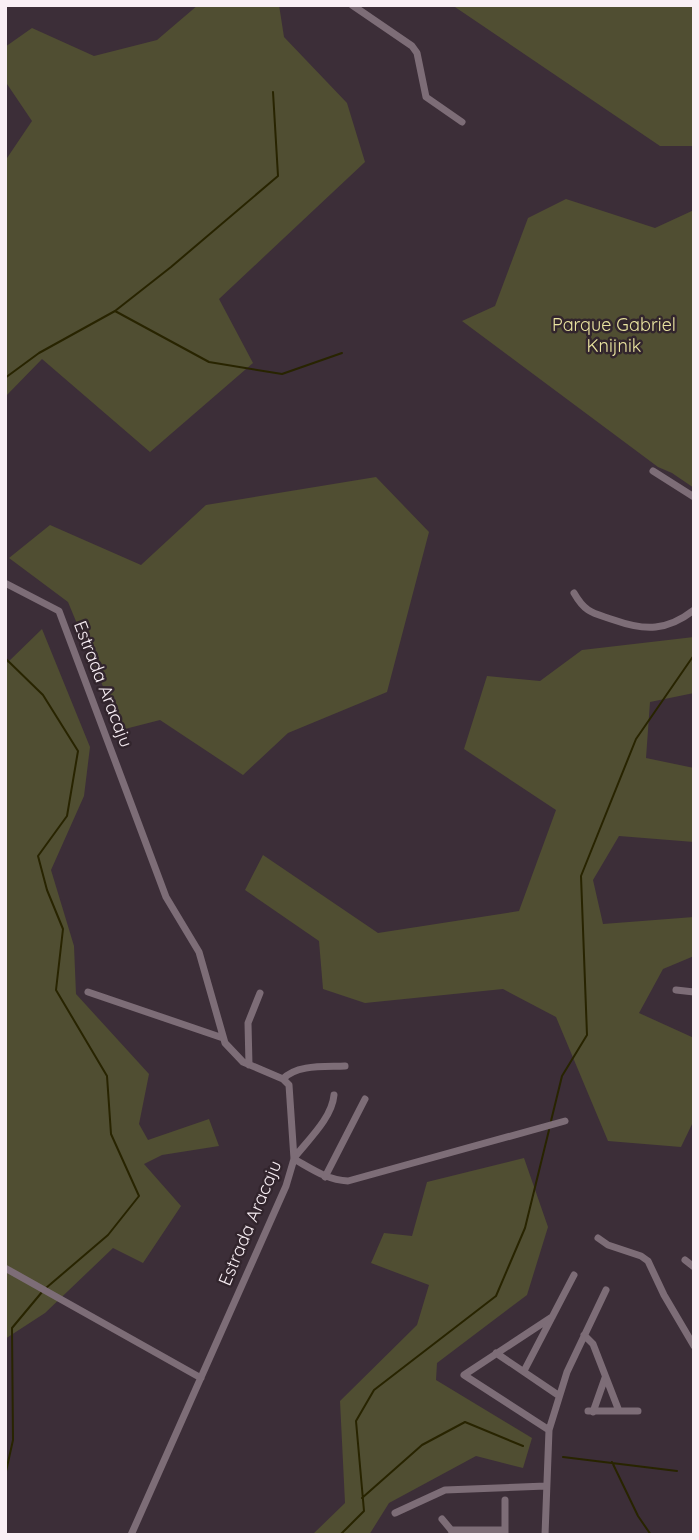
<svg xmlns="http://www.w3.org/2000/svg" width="699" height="1540" font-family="Quicksand,sans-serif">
<rect width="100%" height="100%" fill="#3c2e38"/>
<path fill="#504e32" d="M198,5H279L284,37L347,103L365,162L219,299L253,363L150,452L42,359L5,397V161L32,121L5,81V47L32,28L94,56L157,40Z
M452,5H694V146H660Z
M566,199L655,228L694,210V488L672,473L658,467L462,321L495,306L528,218Z
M376,477L429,532L387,692L288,733L243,775L160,720L121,730L68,602L9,558L50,525L141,565L206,505Z
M42,629L90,747L84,796L51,870L74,946L76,994L149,1074L139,1124L148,1140L209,1119L219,1146L162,1155L144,1164L181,1206L143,1263L113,1248L45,1313L5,1339V665Z
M694,637V693L650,702L646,758L694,768V842L619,836L593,880L603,924L694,917V956L663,969L639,1013L694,1038V1120L681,1147L608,1141L556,1017L503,989L365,1003L323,989L319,941L245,890L263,855L378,933L519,911L556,810L464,749L487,676L540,681L582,650Z
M524,1158L548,1227L527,1295L437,1363L436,1380L532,1438L523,1468L476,1456L389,1503L369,1535H312L345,1503L340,1401L417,1325L429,1285L371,1263L384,1233L412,1236L427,1182Z"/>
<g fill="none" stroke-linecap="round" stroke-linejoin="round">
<path stroke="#282400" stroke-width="2" d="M115,311L209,362L282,374L342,353
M5,378L39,353L115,311L171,267L278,176L273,92
M5,658L43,695L78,751L67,816L38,856L47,890L63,929L56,990L107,1076L111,1134L139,1196L108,1235L46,1288
M551,1121L562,1076L587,1035L581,876L636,739L694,655
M563,1457L677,1471
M612,1462L638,1516L651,1535
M5,1476L13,1440L12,1328L42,1292
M362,1498L422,1445L465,1422L523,1446
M340,1535L364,1511L356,1421L374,1390L496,1296L525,1228L549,1130"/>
<path stroke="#7d6d77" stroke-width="7" d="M352,5L412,46L417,53L426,97L462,122
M653,471L694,497
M5,583L59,611L166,897L199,952L225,1043L243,1062L283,1079L289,1085L294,1159L286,1186L131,1535
M574,593C586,614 594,613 614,620C645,631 667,631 694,610
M676,990L694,992
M88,992L223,1038
M249,1065L248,1023L260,993
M283,1079C297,1064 326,1067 345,1066
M294,1158C308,1140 332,1118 334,1095
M294,1159C312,1169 327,1180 348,1181L565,1121
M325,1177L365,1099
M598,1238L608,1245L641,1256L648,1261L664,1295L694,1346
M685,1260L694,1267
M5,1268L201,1378
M584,1335L593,1344L619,1411
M496,1353L558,1395
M524,1371L574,1275
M588,1411H638
M593,1412L605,1378
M549,1430L464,1375L552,1317
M505,1500V1534
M395,1513L445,1490L546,1486
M442,1519L452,1531
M451,1530H505
M545,1535L549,1430L567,1372L606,1290"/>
</g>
<g text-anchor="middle" stroke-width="5" stroke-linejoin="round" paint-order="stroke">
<g font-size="18" fill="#eae4a0" stroke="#32252d">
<text x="614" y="331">Parque Gabriel<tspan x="614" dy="21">Knijnik</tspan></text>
</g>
<g font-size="18" fill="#f9eff5" stroke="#32252d">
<text transform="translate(103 684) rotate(69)" y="6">Estrada Aracaju</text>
<text transform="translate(250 1223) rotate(-67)" y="6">Estrada Aracaju</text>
</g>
</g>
<rect width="699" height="1540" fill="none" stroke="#f9eff5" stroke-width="14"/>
</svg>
